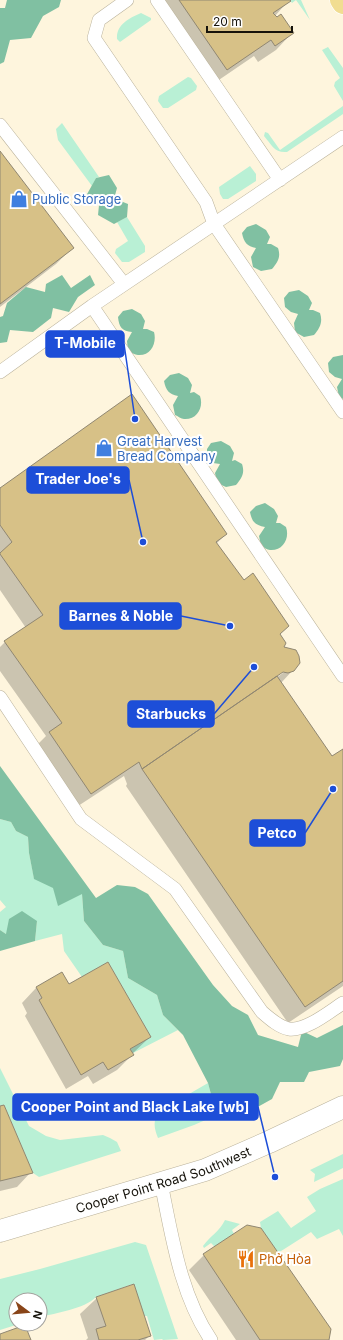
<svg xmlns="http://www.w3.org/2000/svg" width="343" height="1340" font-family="Inter,sans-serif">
<rect width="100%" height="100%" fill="#fef5dd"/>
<path fill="#b9f0d5" d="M290,0H301L310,20L296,0L292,3Z
M141,13L151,18V20L120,42L117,39C116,25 129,18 141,13Z
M328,47L343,68V101L334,86L335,82L340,78L322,50Z
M188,77L191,78L197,86L196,90L168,108H163L158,101L159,96Z
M343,106V114L287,152C274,153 272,145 264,136L265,132L268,133L280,150Z
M62,123L99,177L96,178L92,186L58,140L56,129Z
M250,166L256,174V181L228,199H223L220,194L219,187Z
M127,217L145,246V252L129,262H122L115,253L116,249L128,241L117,222Z
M0,819L11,822L16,831L28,837L29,853L34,878L82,894L84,921L103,945L123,951L128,978L157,995L163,1015L178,1030L133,1053L130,1049L151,1037L108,962L82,977L64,951L62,934L35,941L37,921L6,934L0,930V912L6,907L0,900Z
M0,1068L29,1126L46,1136L60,1140L103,1135L110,1138L117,1142L121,1151L39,1177L33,1173L4,1105L0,1106Z
M208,1083L212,1098L233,1108L194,1125L158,1138C154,1128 153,1122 158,1112Z
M343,1154V1168L314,1182L315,1174L310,1170Z
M343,1179V1236L339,1229L317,1239L311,1232L278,1253L261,1228L260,1222L278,1211L291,1228L316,1211L307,1197L320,1189Z
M225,1220L240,1224L232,1230L234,1234L215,1247L211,1243L204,1248L203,1246C210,1236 220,1231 225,1220Z
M135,1242L146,1245L178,1339L163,1340L162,1339L154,1340L147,1316H144L133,1284L96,1297C84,1309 56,1313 40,1317V1300H16V1324H19L0,1330V1279L40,1269Z"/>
<path fill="#80c0a2" d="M7,0H61L59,7L43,16L31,38L10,40L4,62L0,64V8H5Z
M109,175L117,188L114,199L118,200L128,204L127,217L114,224L98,215L99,205L86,196L96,178Z
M256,224L266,230L270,237L267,244H271L278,248C281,257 278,262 272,269L261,271L253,267L251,257L256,248C247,246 244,243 242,233L247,227Z
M62,275L71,288L90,275L95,285L78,297L69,312L53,308L51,318L33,332L10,330L7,342L0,343V317L3,316L7,303L26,287L45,292L46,284Z
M299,290L308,296L312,303L309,310H313L320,313C323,322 320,328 314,335L304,337L295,332L294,323L298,314L291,312L285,307L284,298L289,292Z
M132,309L141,314L145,321L143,329H147L154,332C157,343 151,356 138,355C135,355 131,352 128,351L127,341L132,332C122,331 119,327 118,317L123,311Z
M343,355V399L339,397L337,387L342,379L335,377L329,372L328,363L333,357Z
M179,373L188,378L192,385L190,393L194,392L200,396C204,407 197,420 184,419C181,419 178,416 175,415L173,405L178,396C169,394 166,391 164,381L170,375Z
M221,441L230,446L234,453L232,461L235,460L242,464C245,473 242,478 236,485L226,487L217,483L215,473L220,464L213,463L207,457V449L211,443Z
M265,503L274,509L278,516L276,523H280L286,527C290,538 283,551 270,550C267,550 264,547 261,546L259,536L265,527C255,525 252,522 250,512L256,506Z
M0,766L96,898L117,885L135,887L148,894L213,985L232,1006L248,1015L258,1035L298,1047L302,1031L317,1038L343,1025V1059L340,1066L309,1072L304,1082H280L272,1099L245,1114L212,1098L208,1083L183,1035L163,1015L157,995L128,978L123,951L103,945L84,921L82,894L58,906L53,888L34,879L29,853L28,837L16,831L11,822L0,819Z
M22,911L37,921L35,941L0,951V930L6,934L9,919Z"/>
<path fill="#0003" fill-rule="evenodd" d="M152,0H289L275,16L292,33L276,50L258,62L254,56L210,86Z
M0,153L73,247L56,264L0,307Z
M0,490L226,534L216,544L279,634L283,647L293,670L281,683L331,757L343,751V986L288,1023L126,786L127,784L124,776L75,808L35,747L46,736L0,671V647L5,642L26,628L0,590ZM286,669L287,670L276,678V675Z
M62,974L69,986L150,1037L132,1054V1055L117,1070L93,1084L88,1076L66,1089L25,1016L27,1013L22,1003L36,988Z
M0,1107L31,1172L17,1187L0,1191Z
M204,1255L328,1340H236L189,1270Z
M97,1298L150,1335L145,1340H86L88,1338L80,1314Z"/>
<path fill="#d7c187" stroke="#908772" d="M179,0H290L291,1L273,13L277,17L281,14L294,33L275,46L271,40L227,70Z
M0,151L74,248L0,304Z
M132,394L227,534L216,542L244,580L253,573L289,626L280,634L286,643L284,647L296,650L299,656L300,663L294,671L288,673L283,672L142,769L139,762L91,794L49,732L62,723L4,641L43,615L0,554V553L12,542L0,525V488Z
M277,676L332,756L343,749V981L305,1007L142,769Z
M108,962L151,1037L130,1049L134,1055L108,1070L103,1062L81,1075L39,1000L42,998L36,987L62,972L69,984Z
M4,1105L33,1173L0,1181V1106Z
M247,1225L261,1228L331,1329L329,1340H260L203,1254Z
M134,1284L151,1336L138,1340H99L96,1329L106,1326L96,1297Z
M25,1325L31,1340H0V1334Z"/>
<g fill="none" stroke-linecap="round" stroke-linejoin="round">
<g stroke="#bab29b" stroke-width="14">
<path id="lane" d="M127,0L99,20L94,38L206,202L214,224L343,412
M157,0L280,180
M0,125L124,284
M92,306L343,676
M0,372L92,306L343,137
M0,697L81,819L175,889L262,1012C270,1019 279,1027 289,1029C306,1031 329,1012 343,1003
M161,1183C172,1236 180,1294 211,1340"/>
</g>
<g stroke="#bab29b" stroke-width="23">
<g id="secondary">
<path id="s1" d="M0,1231L205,1170L269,1142L343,1107"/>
</g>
</g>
<g stroke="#fff" stroke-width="23">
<path id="primary" d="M341,0L343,3"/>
</g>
<use href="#lane" stroke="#fff" stroke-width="13"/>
<use href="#secondary" stroke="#fff" stroke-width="22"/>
<use href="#primary" stroke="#f1dd91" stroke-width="22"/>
</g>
<defs>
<g id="shop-bare" transform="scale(1.38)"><path d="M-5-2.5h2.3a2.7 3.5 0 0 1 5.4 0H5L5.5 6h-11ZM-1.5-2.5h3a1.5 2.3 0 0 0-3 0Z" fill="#3f7fe0" stroke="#fff" stroke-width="2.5" paint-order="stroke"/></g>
<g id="restaurant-bare" transform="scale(1.38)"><path d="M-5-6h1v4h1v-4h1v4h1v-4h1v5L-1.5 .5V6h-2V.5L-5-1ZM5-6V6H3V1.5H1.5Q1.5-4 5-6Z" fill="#e8710a" stroke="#fff" stroke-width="2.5" paint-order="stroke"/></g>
</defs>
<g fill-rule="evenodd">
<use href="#shop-bare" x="19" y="199"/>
<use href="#shop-bare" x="104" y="448"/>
<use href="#restaurant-bare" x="246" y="1259"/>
</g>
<g text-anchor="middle" stroke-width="4" stroke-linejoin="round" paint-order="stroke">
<g font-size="13" fill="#366cbe" stroke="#fff" text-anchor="start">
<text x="32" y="204">Public Storage</text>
<text x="117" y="446">Great Harvest<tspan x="117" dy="15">Bread Company</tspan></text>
</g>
<g font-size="13" fill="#16130b" stroke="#fff">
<text dy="5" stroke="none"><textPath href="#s1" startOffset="171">Cooper Point Road Southwest</textPath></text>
</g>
<g font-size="13" fill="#c56008" stroke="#fff" text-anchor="start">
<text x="259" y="1264">Phở Hòa</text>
</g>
</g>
<path fill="none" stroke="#1d4ed8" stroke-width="1.5" d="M135 419L124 344M143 542L129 480M230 626L181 616M254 667L214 714M333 789L305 833M275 1177L258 1107"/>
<g fill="#1d4ed8" stroke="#fff" stroke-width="1.5">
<circle cx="135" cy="419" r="4"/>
<circle cx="143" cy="542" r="4"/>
<circle cx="230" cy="626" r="4"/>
<circle cx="254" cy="667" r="4"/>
<circle cx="333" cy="789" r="4"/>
<circle cx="275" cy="1177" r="4"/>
</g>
<g fill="#1d4ed8" stroke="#1d4ed8" stroke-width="1.5">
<rect x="46" y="331" width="78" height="26" rx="4"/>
<rect x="27" y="467" width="102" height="26" rx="4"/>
<rect x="60" y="603" width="121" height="26" rx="4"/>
<rect x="128" y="701" width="86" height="26" rx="4"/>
<rect x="250" y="820" width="55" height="26" rx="4"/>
<rect x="13" y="1094" width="245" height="26" rx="4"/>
</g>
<g font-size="14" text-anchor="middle" font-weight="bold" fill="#fff">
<text x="85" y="348">T-Mobile</text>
<text x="78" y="484">Trader Joe's</text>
<text x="121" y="621">Barnes &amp; Noble</text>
<text x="171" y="719">Starbucks</text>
<text x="277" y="838">Petco</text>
<text x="135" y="1112">Cooper Point and Black Lake [wb]</text>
</g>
<g transform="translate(28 1312) rotate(106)"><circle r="19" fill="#ffffff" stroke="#a2a19d"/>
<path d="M0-3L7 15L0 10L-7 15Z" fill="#894519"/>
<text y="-6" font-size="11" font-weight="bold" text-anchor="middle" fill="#16130b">N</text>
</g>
<path d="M207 26v6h85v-6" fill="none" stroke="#16130b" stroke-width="2"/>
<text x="213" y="26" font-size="12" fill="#16130b" stroke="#ffffff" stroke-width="3" paint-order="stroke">20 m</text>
</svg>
